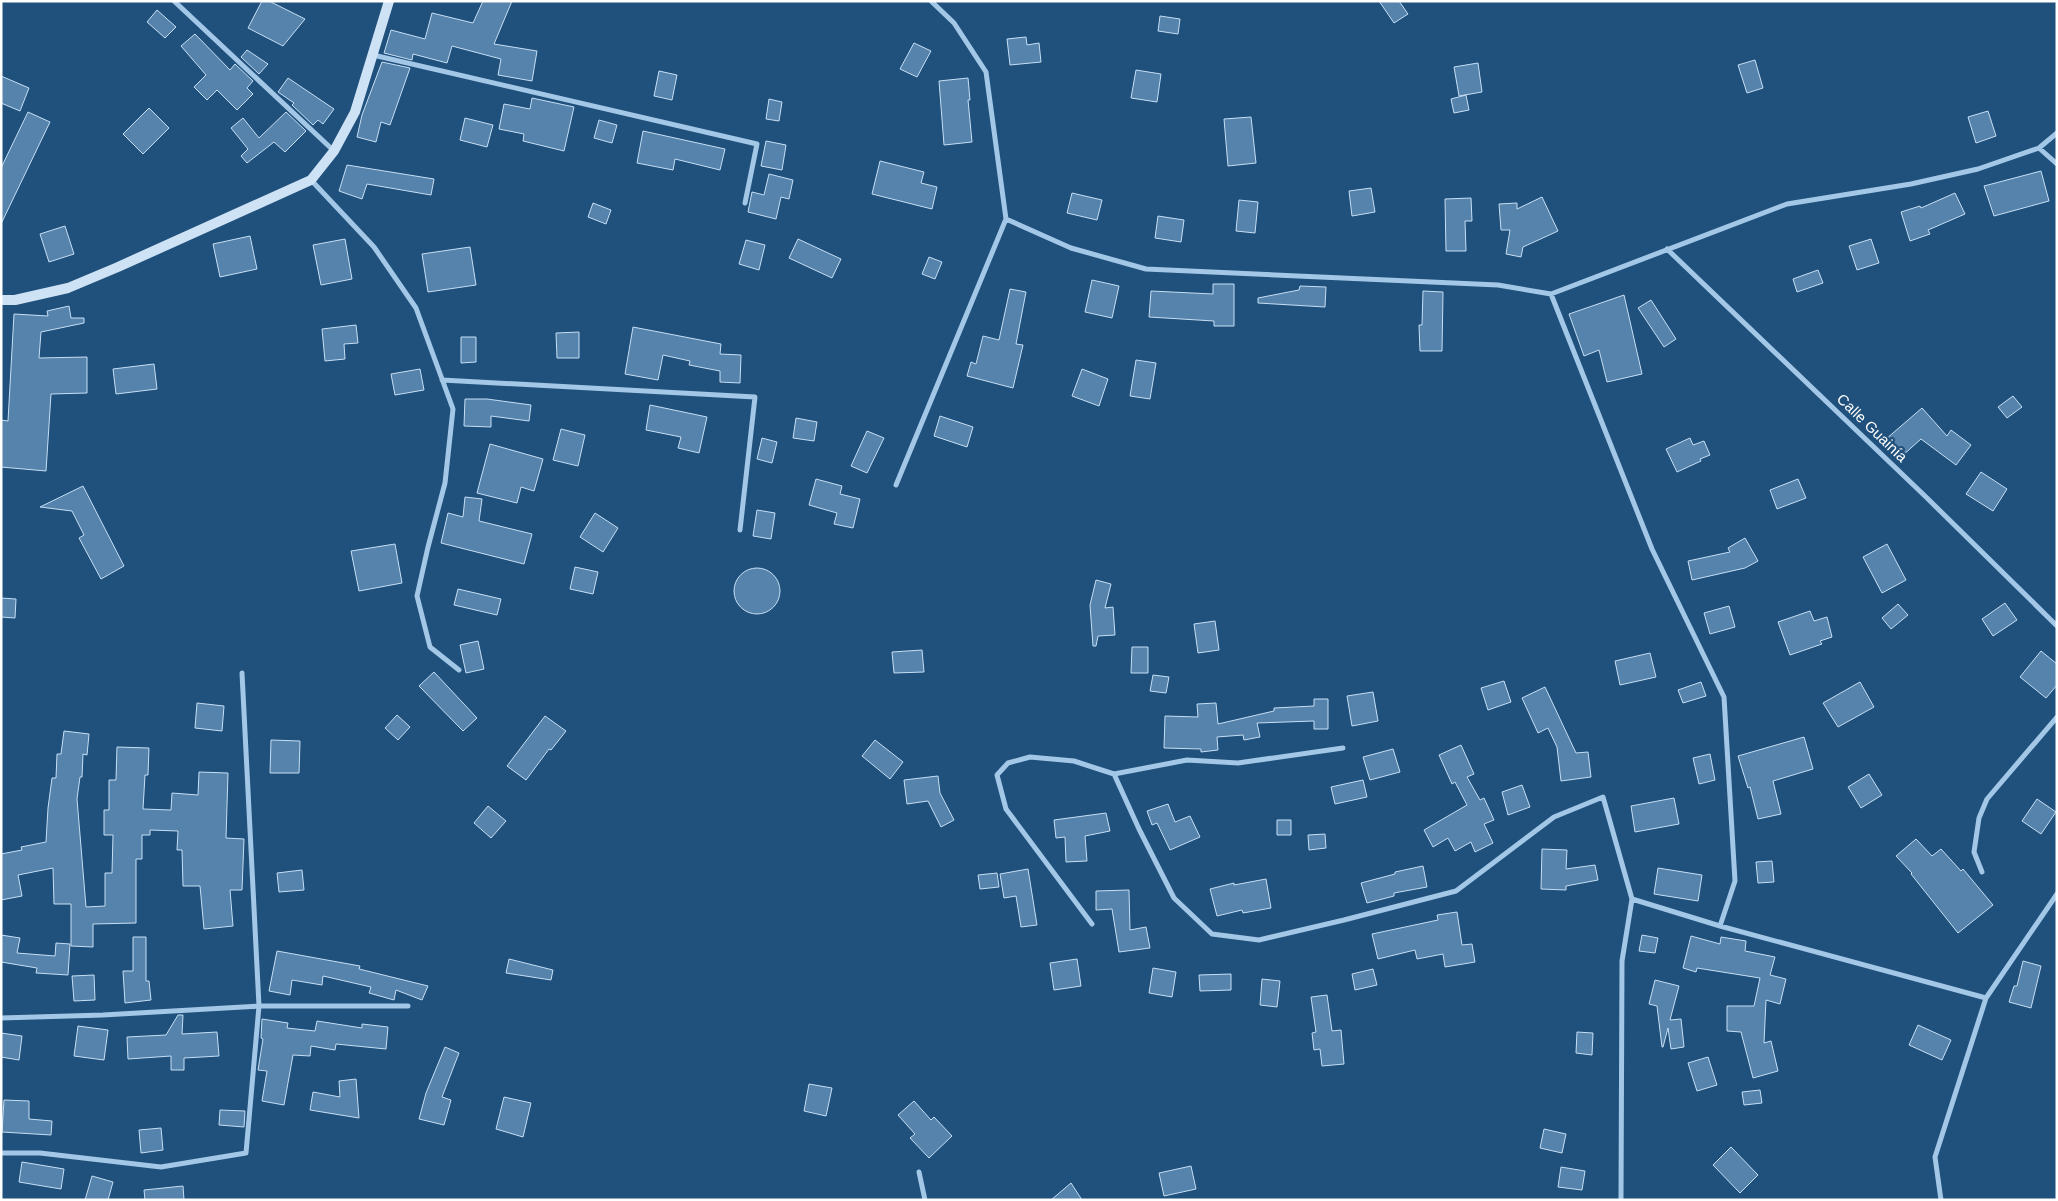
<svg xmlns="http://www.w3.org/2000/svg" width="2058" height="1201" font-family="Arial,sans-serif">
<rect width="100%" height="100%" fill="#20507c"/>
<path fill="#5583ab" stroke="#c6dff5" d="M262,1H269L305,19L283,46L248,28Z
M483,1H512L494,44L537,51L532,81L498,75L501,59L452,46L447,63L413,54L412,60L384,53L391,30L425,39L432,13L473,23Z
M1379,1H1399L1408,14L1394,23Z
M157,10L176,27L165,38L147,22Z
M1160,16L1180,19L1178,34L1158,31Z
M195,34L230,70L235,64L253,81L247,88L253,94L237,110L217,90L207,100L194,87L206,75L181,46Z
M1026,37L1027,45L1039,43L1041,62L1010,65L1007,39Z
M914,43L931,51L917,77L900,69Z
M247,50L268,64L259,74L241,57Z
M1755,60L1763,88L1747,93L1738,65Z
M382,62L410,68L390,125L381,122L376,142L357,137L362,115Z
M1478,63L1482,92L1459,96L1454,67Z
M1136,70L1161,74L1157,102L1131,98Z
M659,71L677,75L672,100L654,96Z
M1,76L29,88L20,111L1,103Z
M288,78L334,109L323,124L318,120L313,125L292,105L294,103L278,92Z
M968,78L970,100H968L972,142L944,145L939,81Z
M1466,95L1469,110L1454,113L1451,99Z
M532,98L574,107L564,151L523,141L524,134L499,129L504,104L530,109Z
M769,99L782,102L779,121L766,119Z
M149,108L169,128L143,154L123,134Z
M1988,111L1996,136L1976,143L1968,117Z
M28,112L50,122L1,224V168Z
M286,112L306,131L285,152L274,142L247,163L241,156L248,149L231,128L243,118L259,138Z
M1251,117L1256,163L1228,166L1224,119Z
M465,118L493,125L487,147L460,140Z
M599,120L617,125L612,143L594,138Z
M643,131L725,149L720,170L675,159L673,170L637,163Z
M766,141L786,145L782,170L761,166Z
M880,161L924,172L921,183L937,187L932,209L872,194Z
M347,165L434,179L431,195L367,184L362,199L339,191Z
M2041,171L2049,201L1994,216L1984,186Z
M769,174L793,180L789,199L781,197L776,219L748,212L752,192L764,195Z
M1371,188L1375,212L1352,216L1349,191Z
M1072,193L1102,200L1097,220L1067,213Z
M1955,193L1965,214L1928,230L1930,234L1910,241L1901,212L1920,206L1921,208Z
M1542,197L1558,231L1523,247L1521,257L1506,254L1510,230H1501L1499,204L1517,203V209Z
M1471,198L1472,221H1465L1466,251H1446L1445,199Z
M1239,200L1258,202L1255,233L1236,231Z
M593,203L611,210L606,224L588,217Z
M1158,216L1184,220L1181,242L1155,238Z
M65,226L74,254L49,262L40,234Z
M250,236L257,269L220,277L213,244Z
M345,239L352,279L321,285L313,245Z
M798,239L841,259L832,278L789,258Z
M1871,239L1879,263L1857,270L1849,246Z
M746,240L765,245L759,270L739,264Z
M470,247L476,285L428,292L422,254Z
M929,257L942,262L935,279L922,274Z
M1818,270L1823,283L1797,292L1793,279Z
M1092,280L1119,286L1112,318L1085,312Z
M1213,284H1234V326H1214V321L1149,317L1151,291L1213,294Z
M1300,286L1326,287L1325,307L1258,303V298L1299,290Z
M1010,289L1026,292L1016,344L1023,345L1013,388L967,376L971,362L976,364L983,336L999,340Z
M1423,291L1443,292L1442,351H1420L1419,325H1422Z
M1624,295L1642,374L1607,382L1599,350L1584,356L1569,314Z
M1651,300L1676,339L1664,347L1638,308Z
M69,306L71,318H84V323L41,332L39,358L87,357V393L51,394L46,471L1,467V420L8,421L14,314L48,316L47,311Z
M356,325L358,343L344,344L345,359L325,361L322,329Z
M633,327L721,344L720,354L741,355L740,383L720,382V371L689,365L690,361L663,355L658,380L625,374Z
M579,332V358H557L556,333Z
M461,337H476V362L461,363Z
M1136,360L1156,363L1150,399L1130,396Z
M154,364L157,389L116,394L113,369Z
M420,369L424,390L395,395L391,374Z
M1082,369L1108,379L1099,406L1072,396Z
M2013,396L2022,407L2007,418L1998,407Z
M465,399H487L531,405L529,421L491,416V427L464,426Z
M650,405L707,417L699,453L678,448L681,437L646,430Z
M1922,408L1947,436L1951,430L1971,445L1956,465L1921,439L1902,456L1886,439Z
M940,416L973,427L967,447L934,436Z
M796,418L817,422L814,441L793,438Z
M561,429L585,435L578,466L553,460Z
M867,431L884,438L867,473L851,466Z
M762,438L777,442L772,463L757,459Z
M1690,438L1693,445L1704,441L1710,455L1700,459L1701,461L1677,472L1666,449Z
M490,444L543,459L534,491L521,487L517,503L477,493Z
M1981,472L2007,489L1993,511L1966,494Z
M816,479L842,486L840,494L860,499L853,528L834,524L837,513L809,505Z
M1798,479L1806,498L1777,509L1770,490Z
M83,486L124,566L101,579L79,538L84,535L72,511L40,507Z
M465,497L482,499L479,521L532,534L524,564L441,543L448,513L463,517Z
M757,510L775,513L771,539L753,536Z
M595,513L618,528L603,552L580,537Z
M1745,538L1758,561L1745,568L1692,580L1688,561L1730,552L1728,548Z
M395,544L402,583L359,591L351,551Z
M1887,544L1906,580L1882,593L1863,557Z
M575,567L598,572L593,594L570,589Z
M734 591a23 23 0 1 1 46 0a23 23 0 1 1-46 0Z
M1096,580L1111,584L1105,608L1113,607L1115,635L1098,636L1096,646H1093L1090,605Z
M458,589L501,599L497,615L454,605Z
M1,598L16,599L15,618L1,617Z
M2005,603L2017,620L1993,636L1982,619Z
M1898,604L1908,615L1891,629L1882,618Z
M1729,606L1735,627L1710,634L1704,613Z
M1810,611L1814,621L1827,617L1832,637L1820,641L1822,644L1790,655L1778,622Z
M1215,621L1219,650L1198,653L1194,624Z
M478,641L484,669L466,673L460,645Z
M1132,647H1148V673H1131Z
M922,650L924,672L894,673L892,652Z
M2041,651L2057,664V685L2046,698L2020,677Z
M1650,653L1656,677L1620,685L1615,661Z
M434,672L477,718L463,731L419,686Z
M1153,675L1169,677L1166,693L1150,691Z
M1504,681L1511,702L1488,710L1481,688Z
M1701,682L1706,696L1683,703L1678,690Z
M1860,682L1874,707L1838,727L1823,703Z
M1545,687L1576,753L1588,752L1591,777L1561,781L1557,747L1548,728L1538,733L1522,698Z
M1373,692L1378,721L1352,726L1347,696Z
M1314,699H1328V729H1314V721L1257,723L1260,737L1244,740L1243,735L1217,737L1218,750L1201,752V749L1164,748L1165,716L1198,717L1197,704L1216,703L1218,724L1274,711V708L1314,706Z
M197,703L224,706L222,731L195,728Z
M397,715L410,727L398,740L385,728Z
M545,716L566,731L551,750L549,749L526,780L507,766Z
M64,731L89,734L87,755L83,754L82,777H80L77,799L86,907L105,906V873H112L113,835H104V810H109V780H116L117,747L149,748L148,775H145L143,809L171,810L172,793L198,795L199,772L228,773L226,838L244,839L242,890H230L233,926L204,929L200,886H183L182,850H177L178,831L150,830V835H142V859H136V923L93,924V947L71,946V904H54L53,868L18,875L22,896L1,900V854L22,850L21,847L46,842L48,808L52,778H56L57,754H61Z
M1804,737L1813,769L1773,781L1781,814L1758,819L1750,787L1748,788L1738,756Z
M271,740L300,741L299,773H270Z
M875,740L903,762L890,779L862,756Z
M1461,745L1474,774L1467,777L1480,800L1484,798L1494,820L1484,824L1493,843L1475,852L1471,842L1455,851L1448,838L1433,847L1424,830L1467,805L1455,782L1452,784L1439,755Z
M1393,749L1400,772L1370,780L1363,757Z
M1710,754L1715,780L1699,784L1693,758Z
M1869,774L1882,795L1861,808L1848,787Z
M938,776L940,793L954,820L941,827L928,801L907,804L904,780Z
M1363,780L1367,797L1335,804L1331,787Z
M1522,785L1530,807L1508,815L1502,792Z
M1674,798L1679,824L1635,832L1631,806Z
M2037,799L2056,812L2041,834L2022,821Z
M1168,804L1175,822L1190,816L1200,837L1170,850L1157,823L1152,825L1147,811Z
M488,806L506,821L491,838L474,823Z
M1106,813L1110,831L1085,836L1087,861L1066,862L1065,837L1056,838L1054,820Z
M1277,820H1291V835H1277Z
M1325,834L1326,848L1309,850L1308,835Z
M1916,839L1932,856L1941,849L1961,871L1963,869L1993,905L1958,933L1911,874L1912,873L1896,856Z
M1542,849L1567,850L1566,869L1595,865L1598,880L1566,886V890L1541,889Z
M1772,861L1774,882L1758,883L1756,862Z
M1423,866L1427,887L1394,893V896L1367,903L1361,883L1395,874V872Z
M1658,868L1702,875L1698,901L1654,894Z
M1028,869L1037,925L1021,927L1016,896L1004,898L1000,874Z
M302,870L304,890L279,892L277,873Z
M997,873L999,887L980,889L978,875Z
M1266,879L1271,908L1243,913L1242,910L1217,916L1210,889L1234,883V885Z
M1129,890L1130,930L1146,927L1150,948L1119,952L1112,909L1096,910V891Z
M1457,912L1462,945L1472,944L1475,962L1445,967L1443,954L1417,959L1415,950L1378,959L1372,934L1438,920L1437,915Z
M1,935L20,938L17,953L55,956L56,943L70,944L68,975L36,973L37,968L1,962Z
M1642,935L1658,938L1655,953L1639,951Z
M1691,936L1720,944L1721,937L1746,941L1745,951L1775,957L1770,975L1786,979L1780,1004L1766,1000L1764,1043L1771,1041L1778,1071L1753,1078L1741,1032L1727,1031V1006H1754L1760,978L1697,968L1696,972L1683,968Z
M133,937H146V981H149L151,1000L125,1003L123,971H133Z
M277,951L360,966L359,969L428,986L422,1000L396,990L394,1000L369,993L371,987L323,976L322,985L292,980L290,995L269,991Z
M509,959L553,970L551,980L506,973Z
M1077,959L1081,986L1054,990L1050,963Z
M2023,961L2041,966L2031,1008L2009,1002L2014,986H2017Z
M1153,968L1176,972L1172,997L1149,993Z
M1373,969L1377,985L1355,990L1352,974Z
M1231,974V990L1200,991L1199,975Z
M94,975L95,1000L74,1001L72,976Z
M1262,979L1280,981L1277,1007L1260,1005Z
M1655,980L1679,986L1670,1020L1681,1019L1684,1047L1671,1049L1668,1028L1663,1047H1662L1657,1006L1649,1004Z
M1327,995L1332,1031L1341,1030L1344,1064L1322,1066L1320,1049L1314,1050L1312,1033L1316,1032L1311,997Z
M178,1015H183L182,1034L217,1032L219,1056L184,1058V1070H171V1056L128,1059L127,1037L166,1035Z
M262,1019L288,1023L287,1028L315,1031L317,1021L362,1028V1024L388,1027L386,1049L336,1044L335,1050L311,1046L310,1056L293,1055L284,1105L262,1101L267,1071L258,1070L263,1039L261,1038Z
M1918,1025L1951,1040L1942,1060L1909,1045Z
M78,1026L108,1030L104,1060L74,1056Z
M1577,1032L1593,1033L1592,1055L1576,1053Z
M1,1033L22,1036L19,1060L1,1057Z
M445,1047L459,1053L442,1097L451,1100L444,1125L419,1119L426,1093Z
M1708,1057L1717,1085L1697,1091L1688,1063Z
M356,1079L359,1118L310,1110L313,1092L340,1097L339,1081Z
M809,1084L832,1088L826,1116L804,1111Z
M1760,1090L1762,1103L1744,1105L1742,1092Z
M504,1097L531,1103L523,1137L496,1129Z
M4,1100L29,1101V1119L52,1121L51,1135L2,1132Z
M914,1101L931,1120L934,1117L952,1136L929,1158L910,1138L915,1134L898,1115Z
M220,1110L245,1111L244,1127L219,1125Z
M161,1128L163,1150L141,1153L139,1130Z
M1544,1129L1566,1134L1562,1153L1540,1148Z
M1731,1147L1758,1175L1740,1193L1713,1165Z
M22,1162L64,1169L61,1189L19,1182Z
M1191,1166L1196,1189L1164,1196L1159,1173Z
M1561,1167L1585,1171L1582,1190L1558,1187Z
M92,1176L113,1182L108,1200H85Z
M1071,1183L1082,1200H1051Z
M183,1186L184,1200H145L144,1190Z"/>
<g fill="none" stroke-linecap="round" stroke-linejoin="round">
<path stroke="#a3c7e6" stroke-width="5" d="M174,1L334,151
M931,1L954,23L986,72L1006,219L1071,248L1146,269L1498,285L1551,294L1787,204L1911,184L1978,169L2039,148L2057,133
M373,55L757,144L745,203
M2039,148L2057,164
M311,180L374,247L416,308L453,409L445,483L428,547L417,596L430,647L459,670
M1667,249L1926,497L2057,626
M1551,294L1652,549L1724,697L1735,881L1720,926
M442,380L755,397L740,530
M896,485L1006,219
M1343,748L1238,763L1187,760L1114,774L1139,829L1174,898L1212,934L1259,940L1344,920L1456,891L1554,817L1603,797L1632,899
M1982,872L1974,852L1979,818L1987,799L2057,717
M1092,924L1006,809L997,775L1008,763L1030,757L1074,761L1114,774
M1,1018L103,1015L259,1006H408
M1,1153H40L161,1167L246,1153L259,1006L242,673
M919,1172L925,1200
M1621,1200L1622,961L1632,899L1720,926L1986,998L2057,894
M1941,1200L1935,1157L1986,998"/>
<path stroke="#cde2f5" stroke-width="10" d="M1,300H15L68,288L118,267L311,180L334,151L355,112L389,1"/>
</g>
<g text-anchor="middle" stroke-width="4.5" stroke-linejoin="round" paint-order="stroke">
<g font-size="15" fill="#fff" stroke="#20507c">
<text transform="translate(1872 428) rotate(44)" y="5">Calle Guainía</text>
</g>
</g>
<rect width="2058" height="1201" fill="none" stroke="#ffffff" stroke-width="5"/>
</svg>
